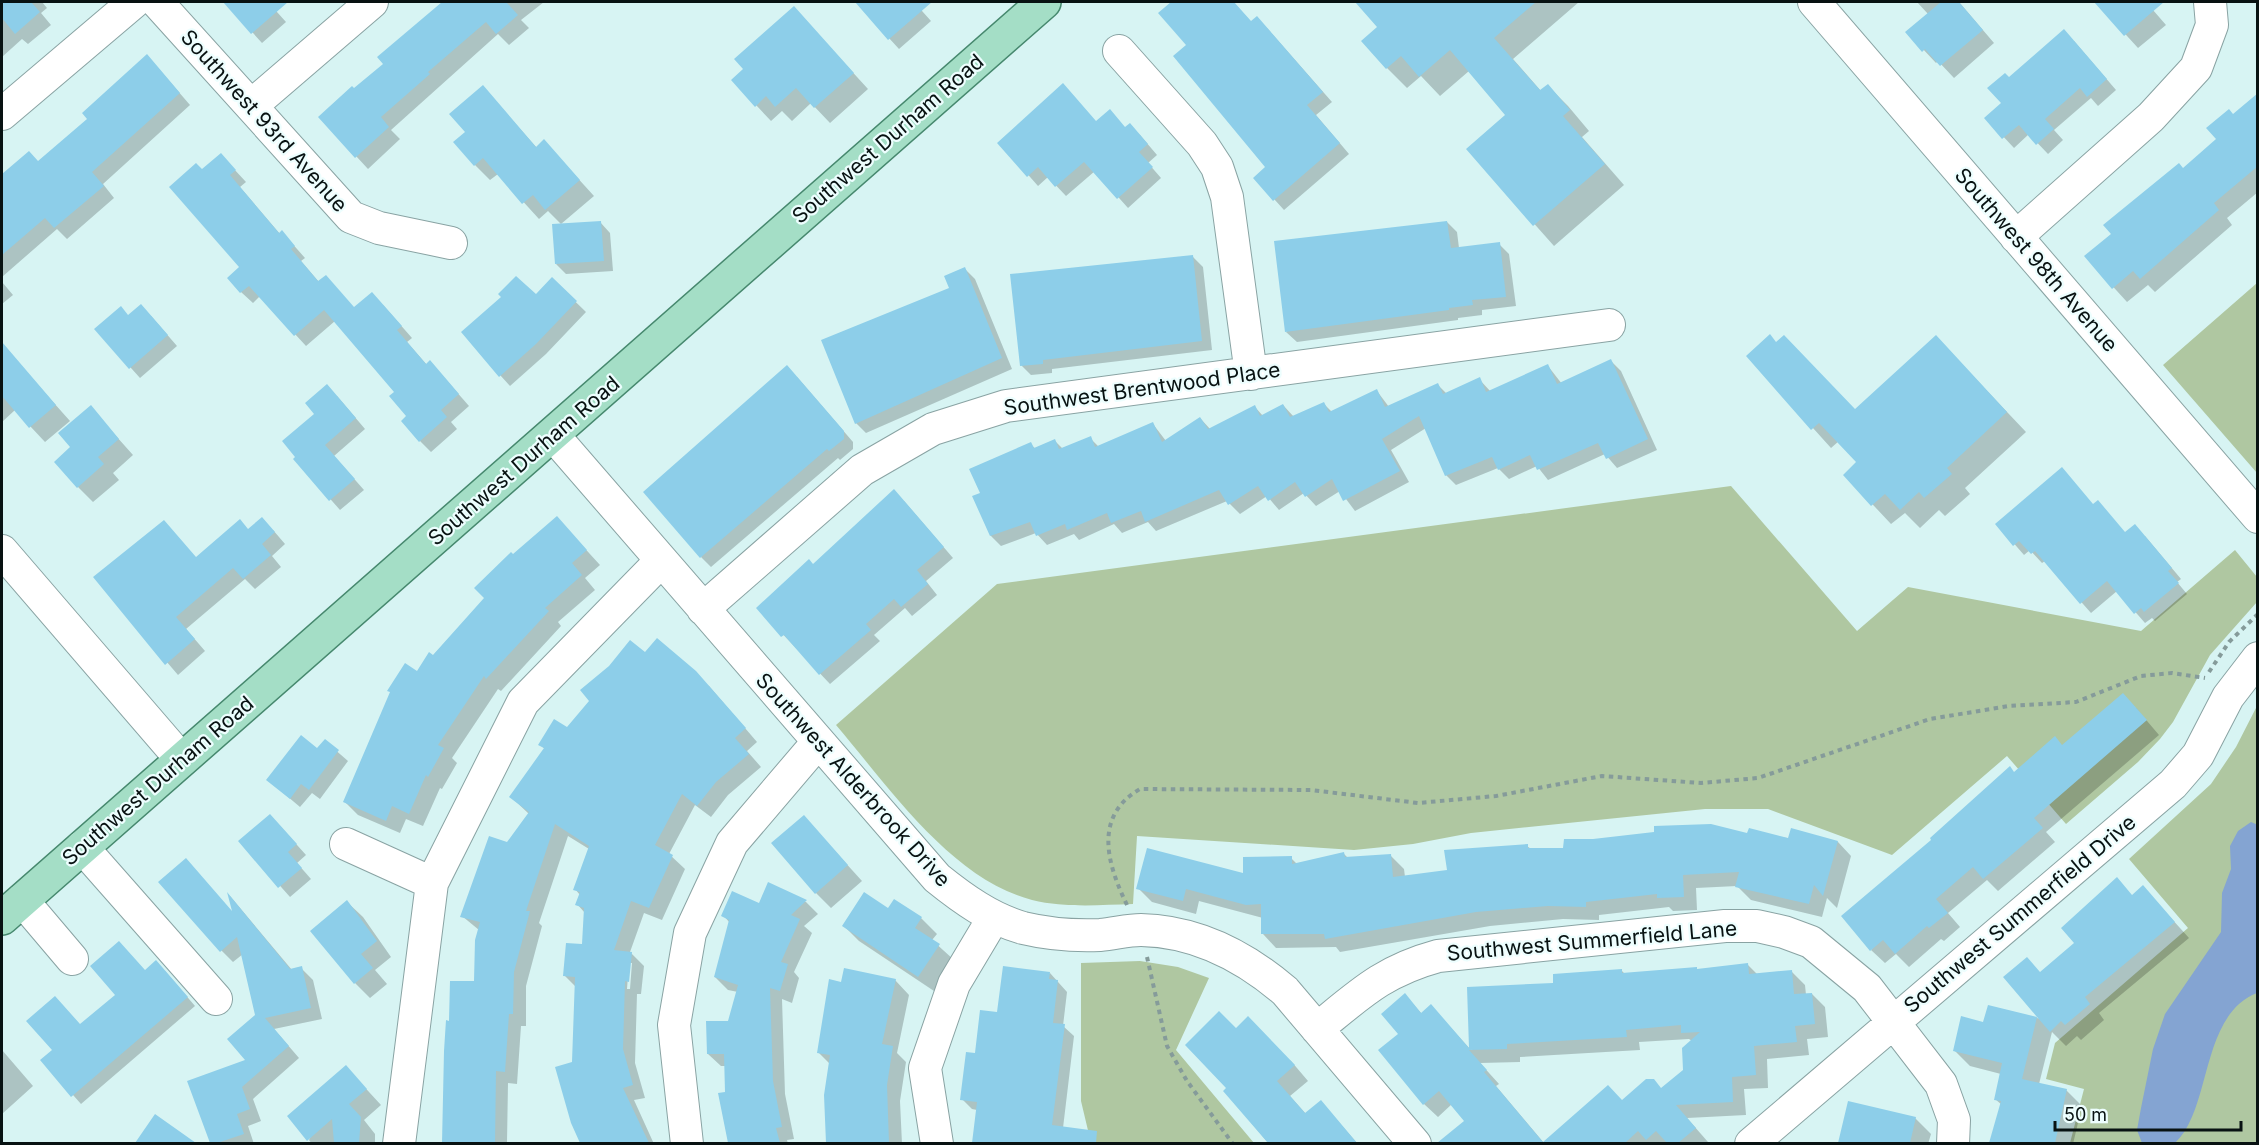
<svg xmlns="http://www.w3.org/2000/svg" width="2259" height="1145" font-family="Inter,sans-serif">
<rect width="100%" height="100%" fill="#d7f4f3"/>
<path fill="#afc7a1" d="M2257,283V473L2163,365Z
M1731,486L1857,631L1908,587L2141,631L2235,550L2257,577V602L2210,655L2173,722L2160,739L2138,762L2066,824L2007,756L1892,855L1768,809H1705L1471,833L1413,844L1354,850L1137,836L1133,904C1099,905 1065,908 1032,900C951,879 889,787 836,725L997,584Z
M2257,706V1143H2070L2084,1089L2046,1079L2055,1043L2188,928L2129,859L2211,784L2236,747Z
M1140,961L1178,967L1209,978L1176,1050L1254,1143H1091L1081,1101V963Z"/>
<path fill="#84a4d2" d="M2251,822L2258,825L2257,993C2200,1015 2212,1109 2175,1143H2142L2137,1130L2141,1108L2153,1049L2165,1014L2221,932L2222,893L2231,869L2230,846L2238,831Z"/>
<path fill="#0003" fill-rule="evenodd" d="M2,2H42L47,8L41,13L51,25L28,44L22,39L2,57Z
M225,2H268L286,22L262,43Z
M444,2H544L521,20L529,28L509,45L498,34L391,130L400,139L368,169L320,117L385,64L379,57Z
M856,2H914L931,21L899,49Z
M1171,2H1233L1252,23L1267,28L1332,102L1316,115L1349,154L1284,210L1255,178L1267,167L1188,45Z
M1367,2H1579L1513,59L1541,91L1548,86L1568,106L1589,131L1582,137L1624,185L1554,246L1468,149L1507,115L1469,71L1440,96L1421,76L1407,88L1387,68L1379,28L1361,7Z
M1917,2H1959L1994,43L1954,78L1938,61L1936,63L1907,32L1928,14Z
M2096,2H2146L2166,25L2138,48Z
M794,8L868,89L830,123L811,103L792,121L782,111L771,121L756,105L746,69Z
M2074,41L2116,90L2098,106L2091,98L2054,130L2063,140L2048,154L2029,134L2014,148L1986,118L2003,103L2009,79Z
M158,68L190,105L103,184L114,198L67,239L57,229L2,277V179L29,153L39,163Z
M483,87L537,148L544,141L594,196L561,224L548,211L539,219L498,174L490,180L475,165L467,132Z
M2258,95V192L2227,218L2232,225L2155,292L2148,285L2127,302L2086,257L2218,139L2233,116Z
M1097,122L1126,128L1140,135L1157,155L1148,163L1161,178L1128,208L1095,171L1066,196L1048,177L1038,186L1000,143Z
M221,155L246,182L240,187L280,234L282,232L305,258L301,261L319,282L355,309L383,305L412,338L407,342L427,365L441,374L469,406L451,422L457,429L431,452L420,441L396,392L335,321L306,346L260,296L253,303L241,292V267L202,171Z
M600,222L610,233L613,271L566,274L556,264Z
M1447,222L1457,232L1459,248L1499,244L1509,254L1516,306L1482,310V315L1458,318V320L1297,342L1286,332Z
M1193,257L1203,267L1212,350L1052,369V373L1031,375L1021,365Z
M965,269L975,279L1012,369L866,433L856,423Z
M552,279L586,312L546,354L510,386L500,375L536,296Z
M2,282L13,295L2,304Z
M151,316L177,346L140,378L96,329L129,317Z
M1936,337L2026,432L1965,488L1970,494L1945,516L1939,510L1920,528L1905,513L1891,524L1845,475L1858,462L1839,441L1831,448L1748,356L1777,343L1855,411Z
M4,347L70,421L45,442L15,410L2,422V349Z
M1611,361L1621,371L1657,450L1617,468L1605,454L1548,480L1537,466L1509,479L1498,468L1456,485L1446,475L1426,428L1391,450L1409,482L1355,511L1340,491L1316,506L1304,493L1279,510L1267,496L1240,514L1227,501L1156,531L1148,522L1122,533L1114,524L1079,540L1074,534L1047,545L1036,533L1001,546L991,536L982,494L1030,444L1036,449L1055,441L1063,449L1090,438L1099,447L1153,424L1166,441L1200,418L1211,430L1255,407L1263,416L1283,405L1294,417L1324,404L1332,412L1377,391L1389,407L1438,385L1447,394L1479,379L1491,392L1548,366L1562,384Z
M797,377L853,442V449L840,460L838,458L711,567L701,557Z
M337,396L365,429L334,456L364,490L340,510L295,459Z
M91,408L133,455L113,473L119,480L93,502L78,487L73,447Z
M904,501L953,558L926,581L937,595L912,616L905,608L874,635L880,641L830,684L758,608Z
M2094,506L2126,534L2145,536L2181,579L2177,582L2187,594L2155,621L2152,618L2145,623L2117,591L2091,613L2045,561L2042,563L2030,550L2024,555L1997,524Z
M557,518L600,565L585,578L595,590L558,622L561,626L501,691L498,689L452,758L457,763L442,789L440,788L423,826L406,819L400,833L358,815L345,802L417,673L486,598L513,556Z
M249,530H273L285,544L272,556L281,567L255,589L245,579L186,629L205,651L178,675L95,578L197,558Z
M645,655L709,686L757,742L747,751L761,767L728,795L711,817L695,805L669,854L685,869L662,920L644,913L630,952L644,966L641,994H637L635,1063L645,1098L634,1100L654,1144H582L572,1123L576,987L565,976L583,946L585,913L577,904L580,895L575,889L589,849L568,836L539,923L542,926L526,986V1026H521L517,1084L508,1083L507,1142L514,1144H443L447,1022H451L476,982L479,930L462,916L529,814L511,797L545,749L540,745L567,729ZM629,963H632L630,989H627Z
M2136,708L2159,735L2046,832L2055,842L1998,891L1987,880L1948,913L1960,927L1944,941L1941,939L1909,967L1896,954L1885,963L1871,950L2014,773Z
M325,741L348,761L320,799L312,793L300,807L268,780L318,750Z
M804,817L862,881L831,908L816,893Z
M280,826L306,855L297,863L311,879L290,897L241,842Z
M1749,835L1838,842L1851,856L1837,908L1827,898L1822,917L1751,900L1737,886L1696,888L1697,910L1673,911L1669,907L1599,915V920L1563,919L1490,926L1340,952L1336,947L1276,948L1263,934V918L1199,901L1196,914L1152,902L1138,888L1244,875L1291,858L1297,864L1344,854L1348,858L1390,855L1404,869L1405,877L1448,872L1527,846L1531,849L1565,850Z
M768,884L806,902L818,914L804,926L812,933L794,972L799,978L792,1003L782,999L785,1094L794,1139L787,1140L788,1144H730L720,1095L726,1093V1066H721L708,1054L729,1022L738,992L728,990L715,977L730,923L723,915L759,905Z
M2143,887L2189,938L2099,1013L2104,1020L2081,1040L2077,1036L2066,1046L2052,1032L2039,1084L2066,1090L2082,1106L2073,1144H1990L2002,1105L1995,1099L2001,1074L1970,1066L1955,1051L1985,1023L1989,1006L2041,1019V973Z
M230,896L292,970L301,968L313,980L322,1019L274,1029L299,1058L253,1099L261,1121L248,1126L254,1144H212L189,1082L247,1061L256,1016L243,954L233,962L221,950L234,914Z
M895,901L921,918L937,934L932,940L954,960L934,991L859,941L844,926L889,910Z
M347,902L363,917L391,957L375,970L387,984L370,998L355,983Z
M1747,964L1758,975L1792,972L1805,985L1806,995L1812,994L1825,1007L1828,1037L1807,1039L1809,1055L1767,1059L1768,1088L1744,1089L1746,1115L1687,1118L1708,1142L1706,1144H1458L1450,1135L1466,1121L1452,1104L1438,1117L1424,1104L1400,1034L1405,995L1422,1014L1431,1006L1471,1050L1555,985L1622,971L1625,974L1698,971ZM1689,1039L1692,1041L1685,1071L1662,1089L1622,1102L1544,1143L1496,1086L1499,1084L1480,1063L1520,1062V1057L1640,1050L1639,1042Z
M165,971L195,1006L81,1104L42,1060L145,972Z
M1050,973L1067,992L1063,1026L1074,1036L1063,1128L1073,1138L1072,1144H973L977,1110L972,1109L962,1099L976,1055L998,1014Z
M895,980L909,995L897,1053L906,1062L900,1101L902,1144H827L825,1096L830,1064L819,1053L842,984Z
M1236,1030L1291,1061L1308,1081L1290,1096L1306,1114L1321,1102L1358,1144H1269L1225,1091L1229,1088Z
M2,1050L33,1086L2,1114Z
M346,1067L381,1105L364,1120L375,1134V1144H312L309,1140Z
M1849,1103L1915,1118L1931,1134L1928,1144H1840Z
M156,1116L194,1144H136Z"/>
<path fill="#8dcee9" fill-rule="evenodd" d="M2,2H31L40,12L15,34L2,18Z
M223,2H288L251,34Z
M442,2H509L507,3L518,15L496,34L486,22L428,72L430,74L381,117L389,127L355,158L318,117L352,86L354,88L383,64L377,57Z
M855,2H932L888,40Z
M1171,2H1234L1251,21L1257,16L1323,92L1307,105L1340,143L1273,201L1253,178L1265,167L1173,56L1186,45L1158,13Z
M1355,2H1536L1494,38L1540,90L1548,84L1570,110L1563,116L1605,164L1533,226L1466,149L1505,115L1450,50L1419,77L1401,56L1386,69L1361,41L1377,27Z
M1941,2H1959L1983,30L1940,66L1925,49L1922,52L1905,32Z
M2094,2H2164L2124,36Z
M794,6L854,73L814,108L796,88L775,107L766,96L755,107L731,80L743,69L734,59Z
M2064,29L2107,79L2087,97L2080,88L2045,119L2054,129L2036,145L2019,125L2002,139L1984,118L2001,103L1987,88L2005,73L2009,77Z
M147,54L180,93L92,172L104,186L54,228L45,218L2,255V174L29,151L38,161L87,119L82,113Z
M1063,83L1096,121L1110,109L1125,127L1130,123L1148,144L1139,152L1153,167L1117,199L1084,162L1055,187L1038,167L1027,177L997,143Z
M483,85L536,147L544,139L580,180L545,210L533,195L522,204L483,158L474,166L453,142L465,132L449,114Z
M2258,93V166L2214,203L2219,210L2140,279L2133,271L2112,289L2084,256L2111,234L2103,225L2179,163L2183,168L2216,139L2206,128L2229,109L2233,114Z
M221,153L236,170L230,175L279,233L282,230L295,246L291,249L318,281L326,275L354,307L372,292L402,326L397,330L426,364L430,360L459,394L441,410L447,417L419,442L401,421L406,416L389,396L394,392L324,310L294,336L249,286L240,293L227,278L239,267L169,187L196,163L202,169Z
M601,221L604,261L555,264L552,224Z
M1447,221L1451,248L1500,242L1506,297L1472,300L1473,305L1449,308V310L1285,332L1274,241Z
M1193,255L1202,341L1043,360V364L1020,366L1010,274Z
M965,267L1002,358L855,424L821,340L949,288L944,276Z
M516,276L536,294L552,277L577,301L536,344L499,377L461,332L501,297L498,294Z
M141,304L168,335L129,369L94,329L121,306L128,315Z
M1770,334L1776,342L1784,335L1855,409L1936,335L2007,412L1947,468L1952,474L1924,498L1919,492L1900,510L1885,494L1871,506L1843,475L1856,462L1819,423L1811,430L1746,356Z
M2,342L56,405L29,428L2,396Z
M1611,359L1648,439L1606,459L1598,443L1537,470L1530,455L1498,470L1492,457L1445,476L1419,416L1382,439L1400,471L1343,501L1332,479L1305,497L1295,482L1268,501L1258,486L1228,505L1219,490L1145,522L1141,511L1111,523L1107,513L1067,530L1065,524L1036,536L1030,522L990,536L972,496L980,493L969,469L1031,442L1034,448L1055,439L1059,449L1091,436L1095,447L1153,422L1162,442L1200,417L1208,429L1255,405L1260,416L1283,404L1290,417L1324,402L1329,412L1377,389L1385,407L1438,383L1443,394L1480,377L1486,392L1548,364L1557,384Z
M787,365L844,431V439L829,451L827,449L700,558L643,492Z
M327,384L356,418L325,445L355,479L329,501L293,459L295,457L282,441L314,414L305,403Z
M91,405L119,439L98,457L104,464L77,488L54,462L70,447L58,433Z
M2062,467L2093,504L2098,500L2125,532L2135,524L2172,568L2168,571L2179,583L2144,612L2141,608L2134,614L2107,581L2080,604L2035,551L2031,554L2019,541L2013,546L1995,524Z
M894,489L944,547L917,570L928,584L901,607L894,599L866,624L871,630L819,675L784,635L781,637L756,608L809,559L813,564Z
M557,516L587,550L572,563L582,575L545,608L549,611L486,679L484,676L438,745L444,748L428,777L426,775L409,814L392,806L386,821L343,802L390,692L387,691L405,663L417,671L429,652L433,655L484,598L474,588L511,552L513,554Z
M262,517L275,532L262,544L271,555L243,579L233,568L176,617L195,639L165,665L93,577L164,520L196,557L240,519L248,529Z
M657,638L696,671L746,728L735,738L749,754L716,782L697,806L682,794L655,845L673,855L649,908L631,901L614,950L632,952L629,982L625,981L623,1049L633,1085L623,1088L649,1143H580L571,1123L555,1067L572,1062L575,977L563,976L566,943L582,944L584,908L575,905L580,892L573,890L589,846L555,824L526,911H530L514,972L513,1014H509L505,1072L496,1071L495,1143H442L444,1051L446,1020L449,1021L450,981H474L475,940L480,922L460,917L489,836L507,842L529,812L509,797L544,748L538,745L554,719L567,727L589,701L580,690L609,666L630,640L645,652Z
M2123,693L2147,720L2034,818L2043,828L1983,879L1973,867L1936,899L1948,913L1929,928L1927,926L1895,954L1883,940L1870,951L1841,916L1931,840L1930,838L2010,766L2014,772L2055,736L2062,745Z
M301,735L317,748L325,739L339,750L309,790L301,784L290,799L266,780Z
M270,814L297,844L288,852L302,868L278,888L238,841Z
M804,815L848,865L815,894L771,843Z
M1711,824L1747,833L1749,828L1788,838L1791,828L1838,841L1823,896L1814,885L1809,904L1735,887L1739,872L1683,875L1684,897L1657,898V894L1586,902V907L1548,906L1476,912L1325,939L1324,934H1261V904L1246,905L1186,889L1183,901L1136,889L1147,848L1243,873V857L1292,856V864L1344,852L1345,857L1391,854L1393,877L1447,870L1444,850L1528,844V848H1563L1564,839H1593L1654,832V826Z
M186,858L232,911L227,892L290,969L302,966L311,1008L265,1018L289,1046L242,1087L250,1109L237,1114L244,1134L217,1143H210L187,1081L245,1060L227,1039L255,1015L237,937L220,952L158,882Z
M2117,877L2132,895L2143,885L2175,922L2085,997L2090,1004L2065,1025L2061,1021L2050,1032L2037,1017L2022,1079L2067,1089L2055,1143H1989L2001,1101L1994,1100L2002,1063L1953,1051L1961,1016L1983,1022L1988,1005L2037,1017L2003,977L2027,957L2040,972L2074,943L2061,928Z
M768,882L807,900L791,915L800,919L781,962L788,964L780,991L770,988L773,1081L782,1127L776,1128L780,1143H728L718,1093L725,1092L724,1054H707L706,1021H728L738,985L714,977L729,920L721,916L732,891L759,903Z
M864,892L888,908L894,899L922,917L915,928L940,944L918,977L842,926Z
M347,900L377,941L361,954L373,968L354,984L310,931Z
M119,941L145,970L156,960L188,997L71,1097L40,1060L52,1050L26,1021L55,996L80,1024L115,995L90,966Z
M1748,963L1749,974L1792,970L1794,994L1812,993L1815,1024L1795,1026L1797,1042L1754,1046L1756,1075L1732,1077L1733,1102L1676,1105L1696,1128L1678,1143H1667L1656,1131L1646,1140L1638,1131L1625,1143H1437L1464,1121L1439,1091L1423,1105L1378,1050L1398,1034L1381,1014L1405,993L1421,1013L1431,1004L1469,1048L1467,987L1553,983V974L1622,969V973L1697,967V969ZM1681,1025V1033L1700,1032L1682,1048L1683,1070L1661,1088L1654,1079H1646L1622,1100L1608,1085L1543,1142L1484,1072L1487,1070L1469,1050L1507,1049V1044L1627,1037L1626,1030Z
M1003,966L1050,972L1049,979L1058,980L1053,1023L1065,1024L1052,1125L1097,1131L1096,1143H972L977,1102L960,1100L966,1052L975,1053L980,1010L997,1012Z
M844,968L896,979L882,1044L893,1046L887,1085L889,1143H826L824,1095L830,1055L817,1053L829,979L841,982Z
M1219,1011L1236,1028L1248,1016L1295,1065L1277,1081L1305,1113L1321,1100L1357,1143H1268L1223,1091L1226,1088L1185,1045Z
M346,1065L367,1089L349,1104L361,1117L359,1143H334L332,1119L307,1141L287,1116Z
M1848,1101L1916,1117L1910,1143H1838Z
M155,1114L196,1143H135Z"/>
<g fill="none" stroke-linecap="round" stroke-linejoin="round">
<g stroke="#89a3a3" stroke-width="34">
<path id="minor" d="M157,2L351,217L379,228L451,243
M1814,2L2258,517
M1119,51L1202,144L1217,167L1227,197L1251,374
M251,106L372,2
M2,114L134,2
M2016,237L2151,117L2196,68L2212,25L2210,2
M553,435L937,878C963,899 991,919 1023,928C1048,934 1075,936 1100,935C1114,934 1127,930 1141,930C1196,931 1244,956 1285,991L1415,1144
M2,551L182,760
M703,609L862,470L933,429L1006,406L1609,325
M346,844L432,883
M82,847L216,999
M22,900L72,959
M1317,1029C1360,994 1383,971 1438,956L1725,926H1757L1784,932L1811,942L1867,988L1941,1084L1954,1120L1953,1144
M399,1144L432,883L523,702L660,562
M687,1144L674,1025L690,933L732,843L818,742
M937,1144L925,1068L954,984L994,917
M1751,1144L2173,784L2198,755L2228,697L2258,658"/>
</g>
<g stroke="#46886e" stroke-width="36">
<path id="major" d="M2,918L1044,2"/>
</g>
<path stroke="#859b9a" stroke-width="4" stroke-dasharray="4.5 4.5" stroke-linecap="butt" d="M2209,672L2229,642L2258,614
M1127,905C1107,864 1093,816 1140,789L1311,790L1418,803L1496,796L1602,776L1701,783L1758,778L1930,719L2009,706L2076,702L2141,676L2172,673L2205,678
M1147,957L1167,1046L1187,1081L1233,1144"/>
<use href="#minor" stroke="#fff" stroke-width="32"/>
<use href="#major" stroke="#a4dec6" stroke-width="33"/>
</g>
<g text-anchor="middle" stroke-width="4.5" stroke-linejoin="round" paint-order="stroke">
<g font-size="21" fill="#081212" stroke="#edfefe">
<text transform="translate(264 121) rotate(48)" y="7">Southwest 93rd Avenue</text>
<text transform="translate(888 139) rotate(-41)" y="7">Southwest Durham Road</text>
<text transform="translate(2036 260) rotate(49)" y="7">Southwest 98th Avenue</text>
<text transform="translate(1142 389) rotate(-8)" y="7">Southwest Brentwood Place</text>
<text transform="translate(524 461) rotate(-41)" y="7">Southwest Durham Road</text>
<text transform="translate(853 780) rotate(48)" y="7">Southwest Alderbrook Drive</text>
<text transform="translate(158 781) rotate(-41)" y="7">Southwest Durham Road</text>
<text transform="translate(2020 914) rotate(-40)" y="7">Southwest Summerfield Drive</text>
<text transform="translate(1592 941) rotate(-5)" y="7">Southwest Summerfield Lane</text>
</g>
</g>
<rect width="2259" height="1145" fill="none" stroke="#081212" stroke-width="6"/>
<path d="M2055 1121v9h186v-9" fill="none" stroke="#081212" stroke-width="3"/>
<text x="2064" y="1121" font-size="18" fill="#081212" stroke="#edfefe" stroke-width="4.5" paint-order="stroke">50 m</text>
</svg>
